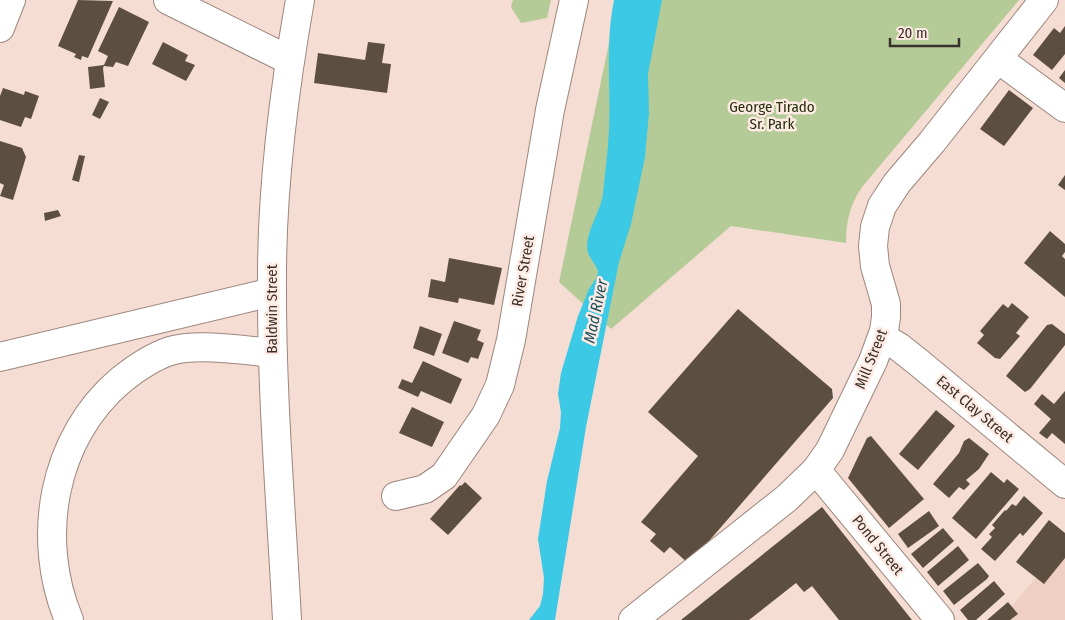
<svg xmlns="http://www.w3.org/2000/svg" width="1065" height="620" font-family="'Fira Sans Condensed',sans-serif">
<rect width="100%" height="100%" fill="#f5ddd3"/>
<path fill="#eecfc2" d="M1065,544V620H1002L1010,608Z"/>
<path fill="#b4cb97" d="M513,0H551L547,18L521,23L511,7Z
M618,0H1019L862,187C850,205 846,221 846,243L731,226L611,329L559,282Z"/>
<path fill="#3bc9e6" d="M614,0H662L648,74L649,113L645,157L631,224L619,262L586,427L555,620H529L540,606L543,594L544,578L538,539L547,481L560,428L561,412L558,394L561,373L578,316L589,289L597,277L598,271C596,265 591,260 588,253C583,236 601,211 603,194C605,173 608,151 609,130C611,85 605,45 614,0Z"/>
<path fill="#5c4f3f" d="M78,0L113,1L88,58L82,56L81,60L74,57L76,54L58,46Z
M119,7L149,22L128,66L116,62L113,67L104,66L103,68L105,87L90,89L88,67L104,65L108,56L98,51Z
M1065,26V54L1052,70L1033,55L1054,28L1060,33Z
M163,42L188,55L185,61L195,65L186,81L152,64Z
M368,42L385,44L382,63L391,64L387,93L314,83L318,53L365,60Z
M1065,70V83L1059,78Z
M3,88L24,95L25,91L39,96L31,119L25,117L21,127L0,120V96Z
M1009,90L1033,108L1004,146L980,129Z
M100,98L109,102L100,119L92,115Z
M0,141L22,148L26,157L13,200L0,196L4,185L0,183Z
M79,155L85,156L79,182L72,180Z
M1065,175V190L1058,185Z
M58,210L61,216L45,221L44,213Z
M1050,231L1065,244V252L1062,256L1065,259V297L1024,263Z
M449,258L502,268L494,305L459,298L458,303L428,297L431,279L445,282Z
M1012,303L1029,317L1016,333L1020,336L1000,359L995,358L977,343L984,335L980,331L1003,304L1008,308Z
M738,309L832,389L833,398L689,564L670,547L664,553L650,541L656,534L641,522L698,456L648,412Z
M454,321L481,330L477,340L484,343L478,359L471,357L468,363L442,353Z
M1052,324L1065,334V345L1030,389L1025,392L1006,376L1047,325Z
M420,326L442,334L434,356L413,348Z
M423,361L462,379L451,404L421,391L418,397L398,388L402,379L412,383Z
M1065,391V444L1052,433L1047,439L1039,433L1051,419L1034,404L1042,394L1054,404Z
M412,407L444,422L432,447L399,433Z
M936,410L955,426L918,470L899,454Z
M871,436L924,499L889,528L848,478L867,438Z
M969,438L989,454L979,469L966,480L970,484L964,490L959,487L949,498L933,484L959,453L964,441Z
M991,472L1004,483L1007,479L1019,489L976,539L952,518Z
M465,482L482,498L448,535L430,519L460,485L461,486Z
M1024,496L1043,513L1023,536L1020,533L995,561L981,549L992,537L989,534L995,528L992,525L1005,510L1006,511L1012,504L1016,506Z
M822,507L912,620H839L812,586L804,592L796,583L749,620H681Z
M929,511L939,526L908,548L898,534Z
M1049,520L1065,533V558L1044,584L1016,562Z
M943,528L954,541L923,568L911,554Z
M958,546L969,560L938,586L927,572Z
M978,563L989,576L987,579L954,605L943,591Z
M994,581L1005,594L976,620H968L960,610Z
M1008,602L1018,614L1010,620H987Z"/>
<g fill="none" stroke-linecap="round" stroke-linejoin="round">
<g stroke="#9c867d" stroke-width="30">
<path id="minor" d="M168,0L289,60
M0,28L11,0
M998,59L1065,108
M882,337L899,347L918,362L1065,484
M816,470L940,620
M396,496L425,489L444,476L486,415L500,385L511,340L550,110L574,0
M69,620C35,539 52,438 121,380C136,368 152,357 170,351C197,343 243,350 272,353
M633,620L787,498L816,470L830,450L873,361L884,331L886,317V304L875,266L873,246L875,227L882,206L897,183L932,142L1044,0"/>
</g>
<g stroke="#9c867d" stroke-width="30">
<path id="major" d="M287,620C281,505 271,390 272,275C272,183 284,91 300,0"/>
</g>
<g stroke="#9c867d" stroke-width="30">
<path id="highway" d="M0,357L272,292"/>
</g>
<use href="#minor" stroke="#fff" stroke-width="28"/>
<use href="#major" stroke="#fff" stroke-width="28"/>
<use href="#highway" stroke="#fff" stroke-width="28"/>
</g>
<g text-anchor="middle" stroke-width="5" stroke-linejoin="round" paint-order="stroke">
<g font-size="15" fill="#22300b" stroke="#ffebe3">
<text x="772" y="112">George Tirado<tspan x="772" dy="17">Sr. Park</tspan></text>
</g>
<g font-size="15" fill="#39302c" stroke="#ffebe3">
<text transform="translate(523 271) rotate(-80)" y="5">River Street</text>
<text transform="translate(272 309) rotate(-90)" y="5">Baldwin Street</text>
<text transform="translate(871 359) rotate(-68)" y="5">Mill Street</text>
<text transform="translate(975 409) rotate(40)" y="5">East Clay Street</text>
<text transform="translate(878 545) rotate(51)" y="5">Pond Street</text>
</g>
<g font-size="16" font-style="italic" fill="#17515d" stroke="#ffebe3">
<text transform="translate(595 311) rotate(-78)" y="6">Mad River</text>
</g>
</g>
<path d="M890 38v8h69v-8" fill="none" stroke="#39302c" stroke-width="2.5"/>
<text x="898" y="38" font-size="15" fill="#39302c" stroke="#ffebe3" stroke-width="4" paint-order="stroke">20 m</text>
</svg>
